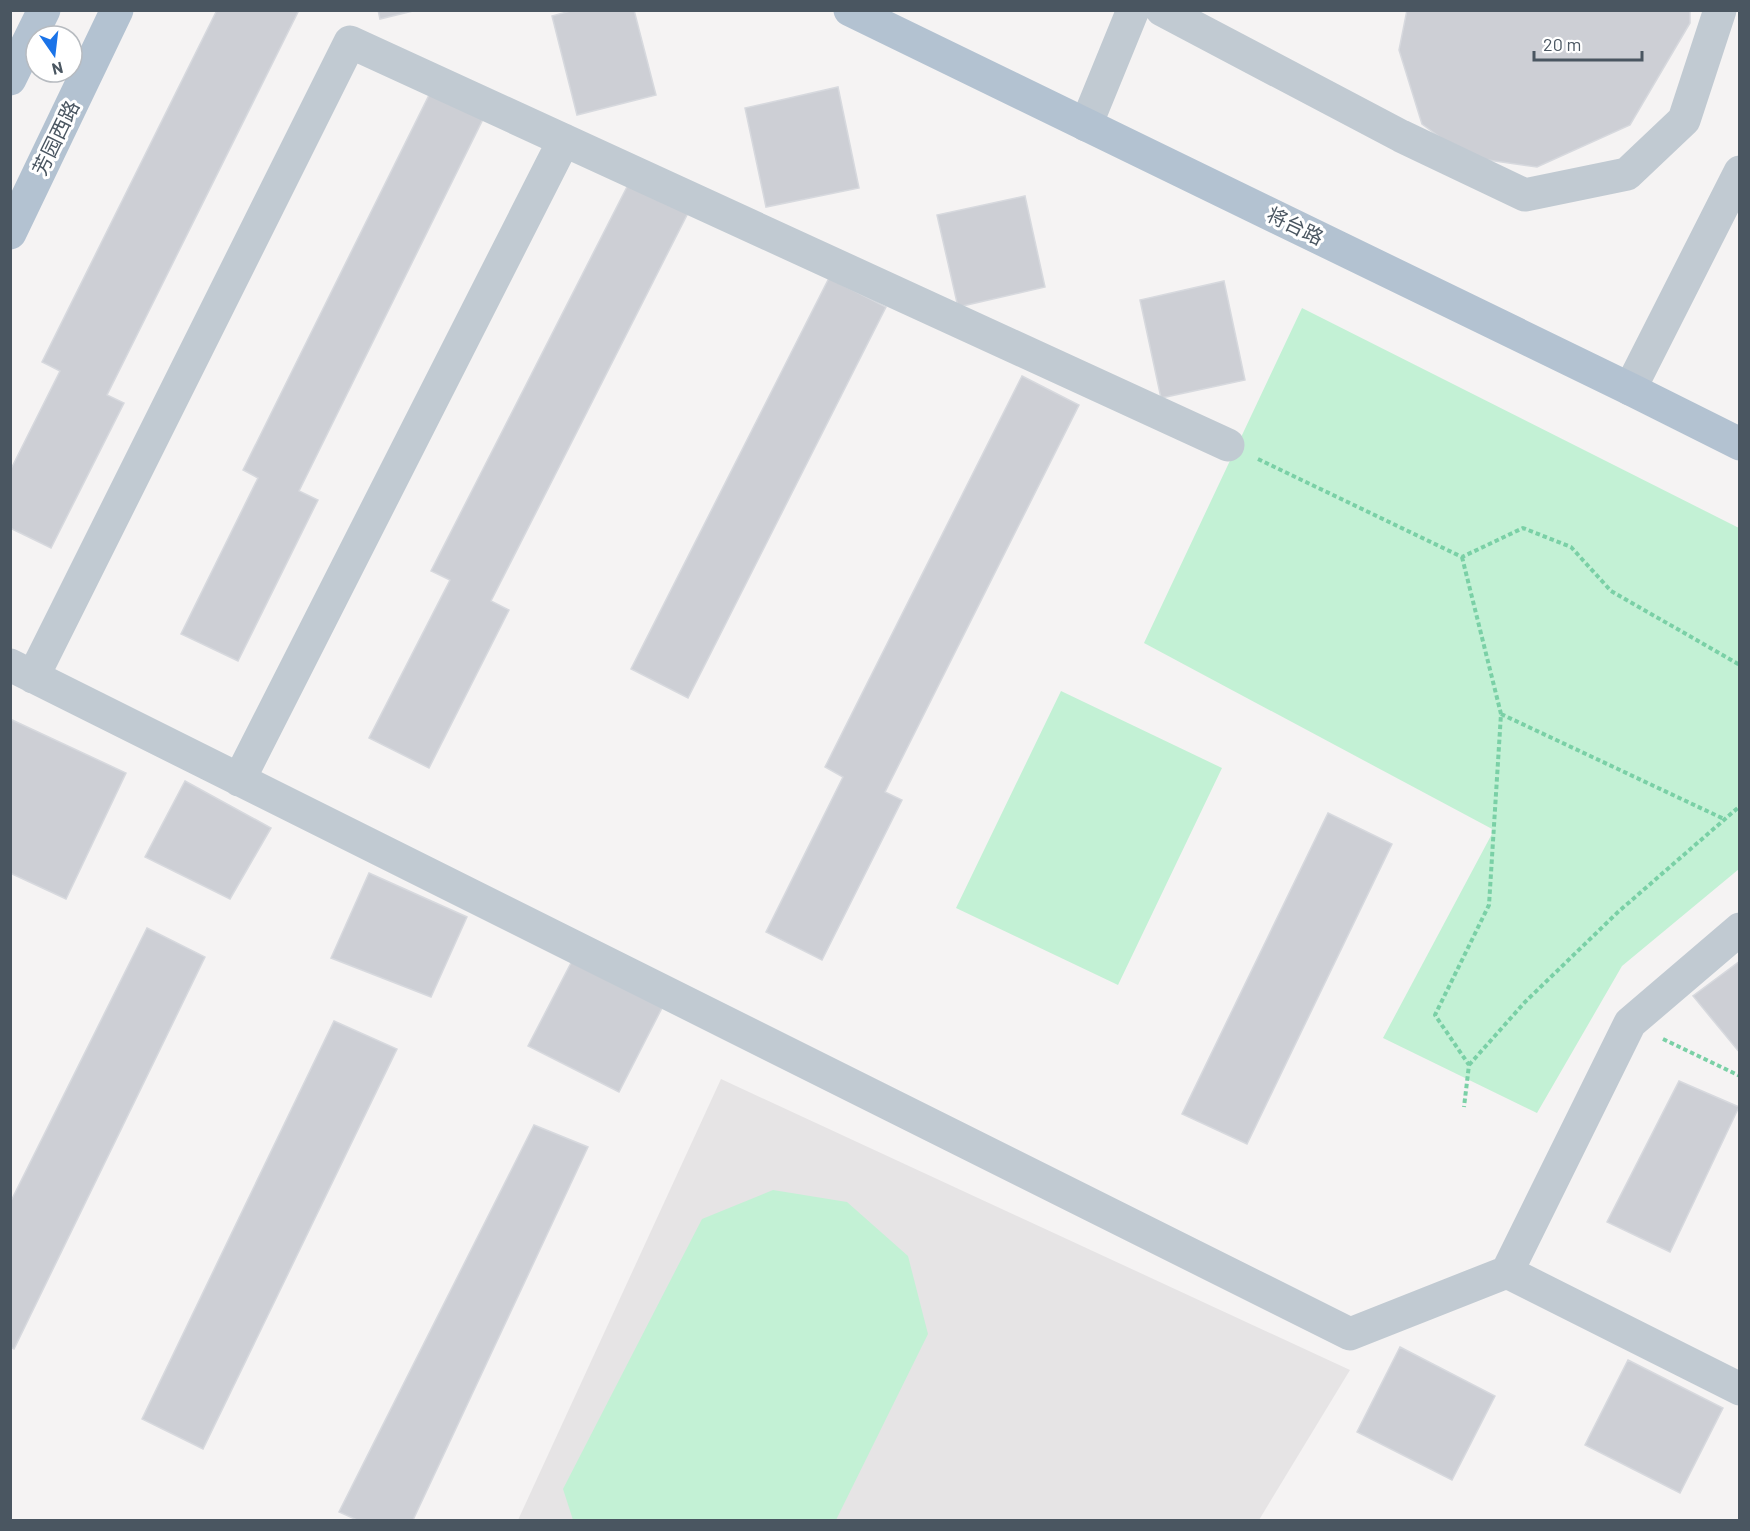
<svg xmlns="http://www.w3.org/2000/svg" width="1750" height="1531" font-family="Barlow,'Noto Sans SC',sans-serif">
<rect width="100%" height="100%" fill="#f5f3f3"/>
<path fill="#e6e4e5" d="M721,1079L1350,1370L1259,1520H518Z"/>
<path fill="#c3f1d5" d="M1302,308L1739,528V869L1622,966L1537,1113L1383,1038L1494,830L1144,643Z
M1061,691L1222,768L1118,985L956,908Z
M773,1190L847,1202L908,1256L928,1334L836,1520H573L563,1489L702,1219Z"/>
<path fill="#cdcfd5" stroke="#d7d9de" stroke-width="1.5" d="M217,10H299L107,395L124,403L51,548L10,528V471L60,371L42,362Z
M378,10H417L380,19Z
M574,10H634L656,95L577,115L552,16Z
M1407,10H1690V23L1630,125L1537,167L1467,157L1422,124L1399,50Z
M438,77L491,103L299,491L318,500L238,661L181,634L258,478L243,470Z
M838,87L859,188L766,207L745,108Z
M630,181L689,211L491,601L509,610L429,768L369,738L450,580L431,571Z
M1025,196L1045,287L958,307L937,215Z
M829,278L886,307L688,698L631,669Z
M1224,281L1245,380L1161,398L1140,300Z
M1022,376L1079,405L885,792L902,800L822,960L766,932L843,777L825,767Z
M10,719L126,773L66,899L10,873Z
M185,781L271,828L230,899L145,857Z
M1328,813L1392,844L1247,1144L1182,1114Z
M369,873L467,917L431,997L331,958Z
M147,928L205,957L14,1349L10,1347V1203Z
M572,961L663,1006L619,1092L528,1046Z
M1740,961V1053L1693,996Z
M334,1021L397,1049L203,1449L142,1419Z
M1679,1081L1739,1107L1670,1252L1607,1222Z
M534,1125L588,1147L413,1520H357L339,1512Z
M1400,1347L1495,1396L1452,1480L1357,1432Z
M1628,1360L1723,1408L1680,1493L1585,1445Z"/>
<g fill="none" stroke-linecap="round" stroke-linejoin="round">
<path stroke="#7ad0a6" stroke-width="4" stroke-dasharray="4.5 3" stroke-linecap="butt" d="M1258,459L1462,557L1523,528L1571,547L1611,591L1740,665
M1462,557L1501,714L1489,905L1435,1015L1469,1065L1464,1107
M1501,714L1724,819
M1663,1039L1740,1076
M1469,1065L1525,1002L1618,912L1740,806"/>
<path stroke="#c1cad2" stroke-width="33" d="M1162,10L1401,136L1525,195L1627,174L1684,120L1720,10
M1086,125L1133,10
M1630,389L1740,172
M10,665L1350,1334L1507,1272L1630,1023L1740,929
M33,677L350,42L1228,445
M239,780L564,140
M1507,1272L1740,1389"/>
<path stroke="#b3c2d1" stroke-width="33" d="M850,10L1630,389L1740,444
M10,79L44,10
M10,233L117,10"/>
</g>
<g text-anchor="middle" stroke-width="6" stroke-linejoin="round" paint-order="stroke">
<g font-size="20" fill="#4a5661" stroke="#fff">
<text transform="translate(56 138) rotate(-64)" y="7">芳园西路</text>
<text transform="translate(1295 226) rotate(26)" y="7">将台路</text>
</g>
</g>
<rect width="1750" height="1531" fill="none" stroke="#4a5661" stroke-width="24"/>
<g transform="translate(54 54) rotate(166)"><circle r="28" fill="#ffffff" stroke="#b7bbc0" stroke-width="1.5"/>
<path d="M0-4.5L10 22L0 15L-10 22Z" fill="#1a73e8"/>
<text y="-9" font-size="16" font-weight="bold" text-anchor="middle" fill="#4a5661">N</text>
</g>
<path d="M1534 51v9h108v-9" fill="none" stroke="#4a5661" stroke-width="3"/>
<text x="1543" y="51" font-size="18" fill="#4a5661" stroke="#ffffff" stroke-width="4.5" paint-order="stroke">20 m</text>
</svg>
